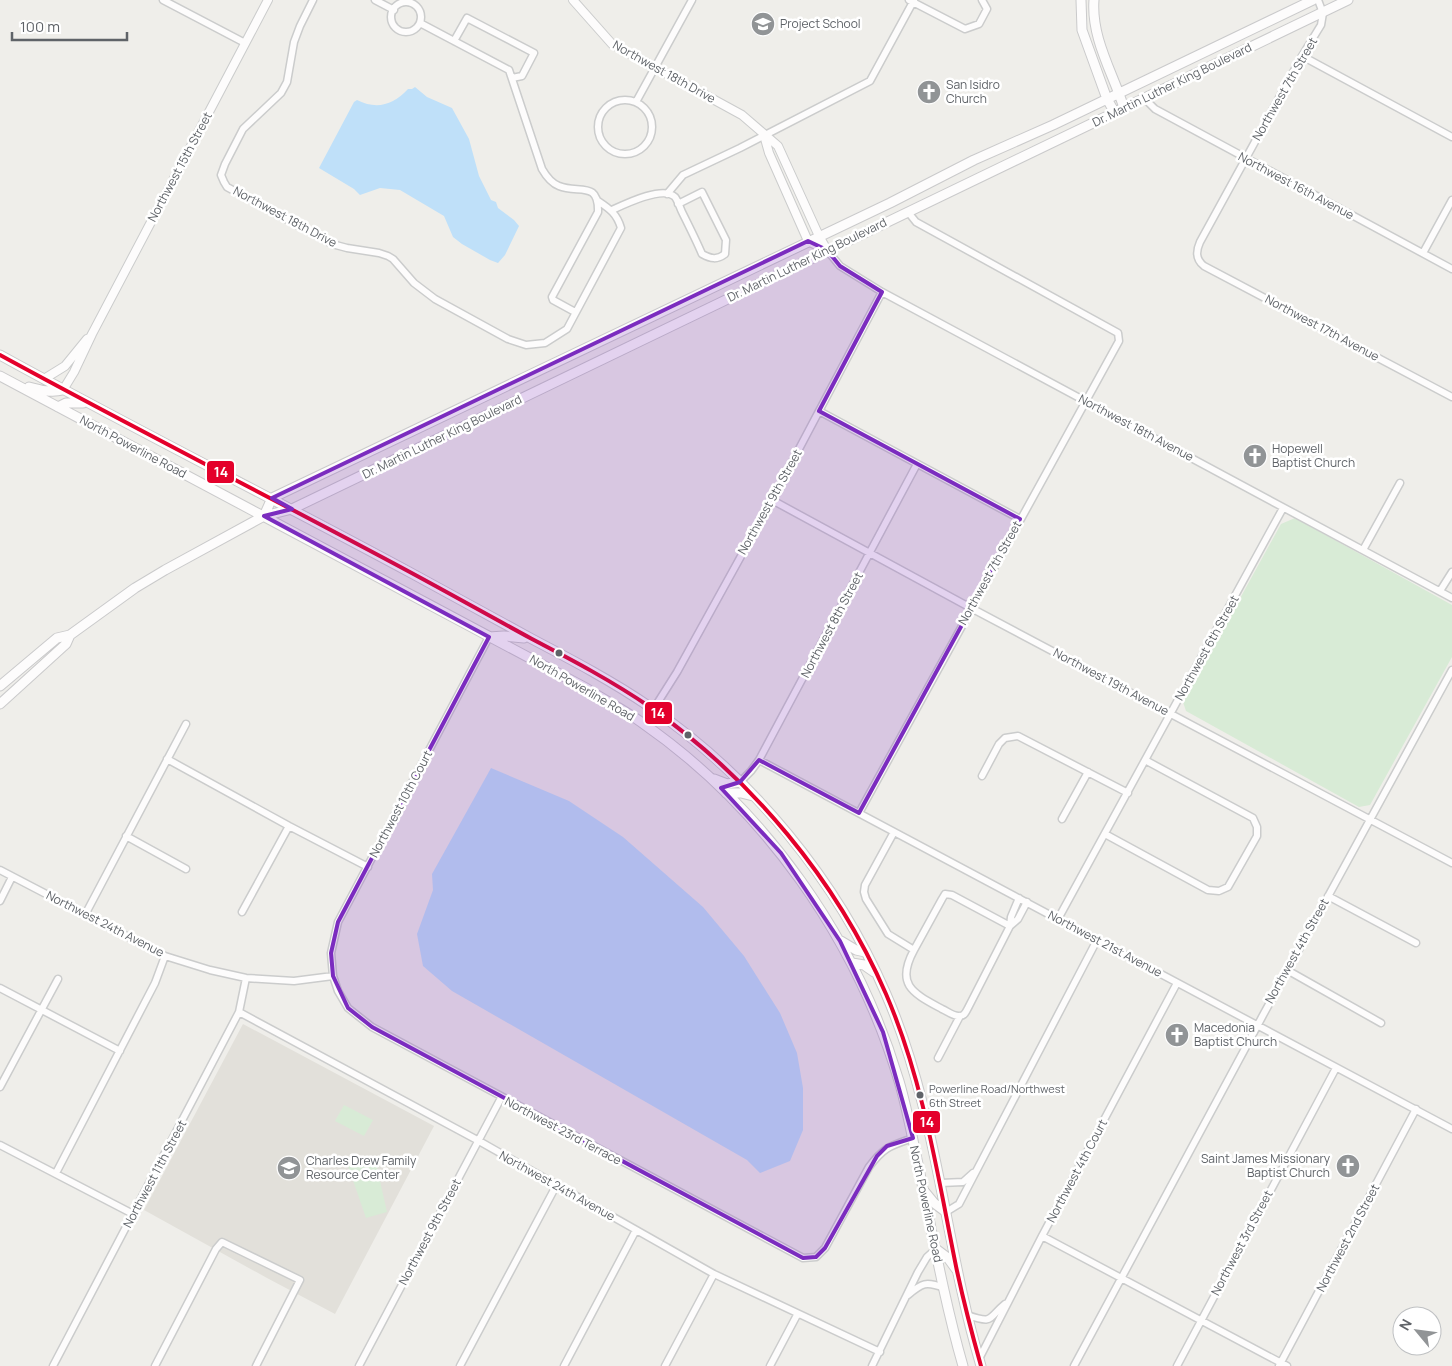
<svg xmlns="http://www.w3.org/2000/svg" width="1452" height="1366" font-family="Manrope,sans-serif">
<rect width="100%" height="100%" fill="#efeeea"/>
<path fill="#e2e0da" d="M243,1024L434,1126L335,1314L267,1278L144,1210Z"/>
<path fill="#d8ebd6" d="M1295,518L1452,605V657L1370,805L1359,807L1186,711L1183,702L1281,524Z
M344,1105L373,1120L364,1136L335,1121Z
M369,1158L376,1163L387,1212L366,1218L347,1163Z"/>
<path fill="#bfe0f9" d="M415,87L427,97L452,108L469,139L479,176L491,200L496,202L498,208L514,220L519,226L505,255L498,263L490,260L462,244L453,237L444,216L400,190L380,188L360,195L354,189L319,168L354,102L357,100C377,110 393,105 408,89H412Z
M491,768L569,801L623,837L703,907L744,956L780,1013L797,1053L803,1088V1130L790,1161L760,1173L747,1160L452,991L423,966L417,934L433,890L432,874Z"/>
<g fill="none" stroke-linecap="round" stroke-linejoin="round">
<g stroke="#cbcccc" stroke-width="9">
<path id="minor" d="M163,0L245,43
M313,0L300,26L294,42L287,82L281,93L243,129L225,164L221,175L224,182L227,187L332,244L347,248L379,253L388,256L393,259L414,283L435,299L508,339L526,345L545,343L567,329L621,228C617,214 610,209 598,201
M375,0L394,10
M909,0L965,29L979,24L987,9L982,0
M1318,0L1323,13L1321,25L1302,56L1200,242C1196,251 1195,259 1204,266L1452,397
M391 17a15 15 0 1 1 30 0a15 15 0 1 1-30 0Z
M420,23L509,70L542,169C546,176 551,183 559,186C578,194 599,180 598,212L552,297L553,300L575,312
M454,41L467,18L534,53L522,76L512,78
M1302,56L1452,137
M1144,98L1155,109L1452,269
M598 127a27 27 0 1 1 54 0a27 27 0 1 1-54 0Z
M636,102L692,0
M667,194L683,175L740,148L870,81L914,0
M612,210C625,204 663,185 675,197C678,201 680,208 682,212C689,226 696,240 702,254C711,259 717,260 725,254L726,240L702,192L678,204
M827,250L840,266L882,292L1452,598
M1423,253L1452,200
M819,411L1020,519
M772,500L971,608L1452,863
M1363,550L1400,483
M1440,591L1452,572
M489,637L338,922L331,953L333,976L338,991L348,1008L372,1027L803,1258L816,1257L825,1248L869,1167C884,1147 890,1146 913,1138
M653,710L677,672L772,500L882,292
M167,759L289,826L368,867
M759,760L1452,1129
M982,776L999,744L1005,738L1018,736L1128,793
M740,782L751,771L759,760L917,464
M859,813L1119,341L1118,333L916,222L908,212
M1062,819L1088,772
M894,832L865,885L864,892L866,899L888,934L914,950C895,985 913,993 942,1009C947,1011 954,1017 960,1016C964,1016 966,1012 968,1008L1010,926L1011,917L1019,898
M1105,834L1208,890L1219,891L1228,887L1257,836V827L1253,818L1145,760
M126,836L186,869
M0,870L165,956L210,970L246,978L294,981L333,976
M1328,896L1416,943
M0,901L12,877
M242,912L289,826
M86,913L186,724
M1058,919L1283,508
M1010,926L1018,919L1027,902
M914,950L942,899L945,894L952,895L1010,926
M1287,970L1381,1023
M0,988L120,1051
M239,1012L479,1141L714,1274L880,1352
M938,1058L960,1016
M0,1087L58,979
M0,1145L133,1214
M56,1173L155,983L165,956
M941,1183L963,1182L973,1173
M946,1212L959,1204L1097,940
M1042,1236L1287,1366
M908,1295C922,1283 926,1281 944,1288
M967,1315C994,1324 987,1319 1005,1304
M979,1359L1042,1236L1177,983
M53,1366L239,1012L246,978
M155,1366L216,1249L222,1242L300,1280L256,1366
M359,1366L501,1098
M460,1366L556,1186
M564,1366L636,1230
M665,1366L714,1274
M770,1366L797,1315
M872,1366L918,1272L927,1257L936,1249
M1074,1366L1262,1017L1452,670
M1177,1366L1336,1068
M1279,1366L1416,1109"/>
</g>
<g stroke="#cbcccc" stroke-width="10">
<path id="tertiary" d="M573,0L612,44L742,115L778,146L819,236L827,250
M764,135L769,153L808,241L826,250
M44,379L65,366L87,339
M63,390L74,372L92,334L268,0"/>
</g>
<g stroke="#cacacb" stroke-width="11">
<path id="secondary" d="M1081,0L1082,30L1107,99L1115,113
M1094,0C1091,38 1113,73 1124,108
M0,355C136,430 276,500 413,574C453,596 492,617 532,639C572,660 612,681 650,707C752,777 837,880 886,994C938,1113 944,1243 981,1366
M0,376L586,688C604,700 624,710 641,722C765,808 856,938 899,1081C907,1108 912,1136 918,1164C932,1231 944,1300 963,1366
M29,387C40,390 51,393 63,390
M58,407L66,403H83
M264,516L272,498L890,203L974,160L1053,125L1313,0
M489,637L504,636L524,638
M0,686L57,638L70,635L135,588L165,570L264,516L292,509L1348,0
M0,704L66,644L70,635
M714,779L727,784L740,782
M726,793H741L753,796
M841,941L856,950L865,952
M852,963L864,965L874,972
M925,1192L934,1203L946,1212
M936,1249L948,1258L956,1269"/>
</g>
<use href="#minor" stroke="#fdfcfc" stroke-width="6"/>
<use href="#tertiary" stroke="#fdfcfc" stroke-width="8"/>
<use href="#secondary" stroke="#fdfcfc" stroke-width="9"/>
<g stroke="#fff" stroke-width="8">
<path id="bus-1" d="M0,355C130,426 262,493 393,563C440,588 486,614 532,639C572,660 612,681 650,707C752,779 836,879 886,994C924,1082 938,1178 957,1271C964,1303 972,1334 981,1366"/>
</g>
<use href="#bus-1" stroke="#e4002b" stroke-width="4"/>
</g>
<path fill="#7b2cbf" fill-opacity="0.2" stroke="#7b2cbf" stroke-width="4" stroke-linejoin="round" d="M808,241L827,250L840,266L882,292L819,411L1020,519L859,813L759,760L740,782L721,788L781,853L840,941L883,1032L913,1138L887,1146L877,1156L825,1248L816,1257L803,1258L372,1027L348,1008L333,976L331,953L338,922L489,637L264,516L292,509L272,498Z"/>
<defs>
<g id="school-disc" transform="scale(1.25)"><circle r="9.5" fill="#919496" stroke="#fff"/><path d="M0-5L7-2L0 1L-7-2ZM-4 1L0 2.5L4 1V4Q0 6-4 4Z" fill="#fff"/></g>
<g id="church-disc" transform="scale(1.25)"><circle r="9.5" fill="#919496" stroke="#fff"/><path d="M-1.2-6h2.4v3.5h3.3v2.4h-3.3V6h-2.4V-.1h-3.3v-2.4h3.3Z" fill="#fff"/></g>
</defs>
<g fill-rule="evenodd">
<use href="#school-disc" x="763" y="24"/>
<use href="#church-disc" x="929" y="92"/>
<use href="#church-disc" x="1255" y="456"/>
<use href="#church-disc" x="1177" y="1035"/>
<use href="#church-disc" x="1348" y="1166"/>
<use href="#school-disc" x="289" y="1168"/>
</g>
<g fill="#5f6368" stroke="#fff" stroke-width="2">
<circle cx="559" cy="653" r="4.5"/>
<circle cx="688" cy="735" r="4.5"/>
<circle cx="920" cy="1095" r="4.5"/>
</g>
<g text-anchor="middle" stroke-width="5" stroke-linejoin="round" paint-order="stroke">
<g font-size="11" fill="#5f6368" stroke="#fff" text-anchor="start">
<text x="929" y="1093">Powerline Road/Northwest<tspan x="929" dy="14">6th Street</tspan></text>
</g>
<g font-size="12" fill="#5f6368" stroke="#fff" text-anchor="start">
<text x="780" y="28">Project School</text>
<text x="946" y="89">San Isidro<tspan x="946" dy="14">Church</tspan></text>
<text x="1272" y="453">Hopewell<tspan x="1272" dy="14">Baptist Church</tspan></text>
<text x="1194" y="1032">Macedonia<tspan x="1194" dy="14">Baptist Church</tspan></text>
<text x="1330" y="1163" text-anchor="end">Saint James Missionary<tspan x="1330" dy="14">Baptist Church</tspan></text>
<text x="306" y="1165">Charles Drew Family<tspan x="306" dy="14">Resource Center</tspan></text>
</g>
<g font-size="12" fill="#5f6368" stroke="#fff">
<text transform="translate(664 72) rotate(29)" y="4">Northwest 18th Drive</text>
<text transform="translate(1172 85) rotate(-26)" y="4">Dr. Martin Luther King Boulevard</text>
<text transform="translate(1285 89) rotate(-60)" y="4">Northwest 7th Street</text>
<text transform="translate(180 167) rotate(-62)" y="4">Northwest 15th Street</text>
<text transform="translate(1296 186) rotate(28)" y="4">Northwest 16th Avenue</text>
<text transform="translate(285 217) rotate(28)" y="4">Northwest 18th Drive</text>
<text transform="translate(807 260) rotate(-26)" y="4">Dr. Martin Luther King Boulevard</text>
<text transform="translate(1322 328) rotate(28)" y="4">Northwest 17th Avenue</text>
<text transform="translate(1136 428) rotate(28)" y="4">Northwest 18th Avenue</text>
<text transform="translate(442 437) rotate(-26)" y="4">Dr. Martin Luther King Boulevard</text>
<text transform="translate(133 447) rotate(28)" y="4">North Powerline Road</text>
<text transform="translate(770 502) rotate(-61)" y="4">Northwest 9th Street</text>
<text transform="translate(990 573) rotate(-61)" y="4">Northwest 7th Street</text>
<text transform="translate(832 625) rotate(-62)" y="4">Northwest 8th Street</text>
<text transform="translate(1207 648) rotate(-61)" y="4">Northwest 6th Street</text>
<text transform="translate(1111 682) rotate(28)" y="4">Northwest 19th Avenue</text>
<text transform="translate(582 688) rotate(30)" y="4">North Powerline Road</text>
<text transform="translate(401 804) rotate(-62)" y="4">Northwest 10th Court</text>
<text transform="translate(105 924) rotate(27)" y="4">Northwest 24th Avenue</text>
<text transform="translate(1105 944) rotate(28)" y="4">Northwest 21st Avenue</text>
<text transform="translate(1297 951) rotate(-61)" y="4">Northwest 4th Street</text>
<text transform="translate(563 1131) rotate(28)" y="4">Northwest 23rd Terrace</text>
<text transform="translate(1077 1171) rotate(-62)" y="4">Northwest 4th Court</text>
<text transform="translate(155 1174) rotate(-62)" y="4">Northwest 11th Street</text>
<text transform="translate(557 1186) rotate(29)" y="4">Northwest 24th Avenue</text>
<text transform="translate(926 1204) rotate(78)" y="4">North Powerline Road</text>
<text transform="translate(430 1232) rotate(-62)" y="4">Northwest 9th Street</text>
<text transform="translate(1348 1238) rotate(-62)" y="4">Northwest 2nd Street</text>
<text transform="translate(1242 1243) rotate(-62)" y="4">Northwest 3rd Street</text>
</g>
</g>
<g stroke="#fff" stroke-width="2">
<rect x="206" y="460" width="29" height="24" rx="5" fill="#e4002b"/>
<rect x="644" y="701" width="29" height="24" rx="5" fill="#e4002b"/>
<rect x="912" y="1110" width="29" height="24" rx="5" fill="#e4002b"/>
</g>
<g font-size="14" text-anchor="middle" font-weight="bold" fill="#fff">
<text x="221" y="477">14</text>
<text x="658" y="718">14</text>
<text x="927" y="1127">14</text>
</g>
<g transform="translate(1417 1331) rotate(299)"><circle r="24" fill="#ffffff" stroke="#bfc1c3"/>
<path d="M0-4L9 19L0 12L-9 19Z" fill="#919496"/>
<text y="-8" font-size="14" font-weight="bold" text-anchor="middle" fill="#5f6368">N</text>
</g>
<path d="M12 32v8h115v-8" fill="none" stroke="#5f6368" stroke-width="2.5"/>
<text x="20" y="32" font-size="15" fill="#5f6368" stroke="#ffffff" stroke-width="4" paint-order="stroke">100 m</text>
</svg>
